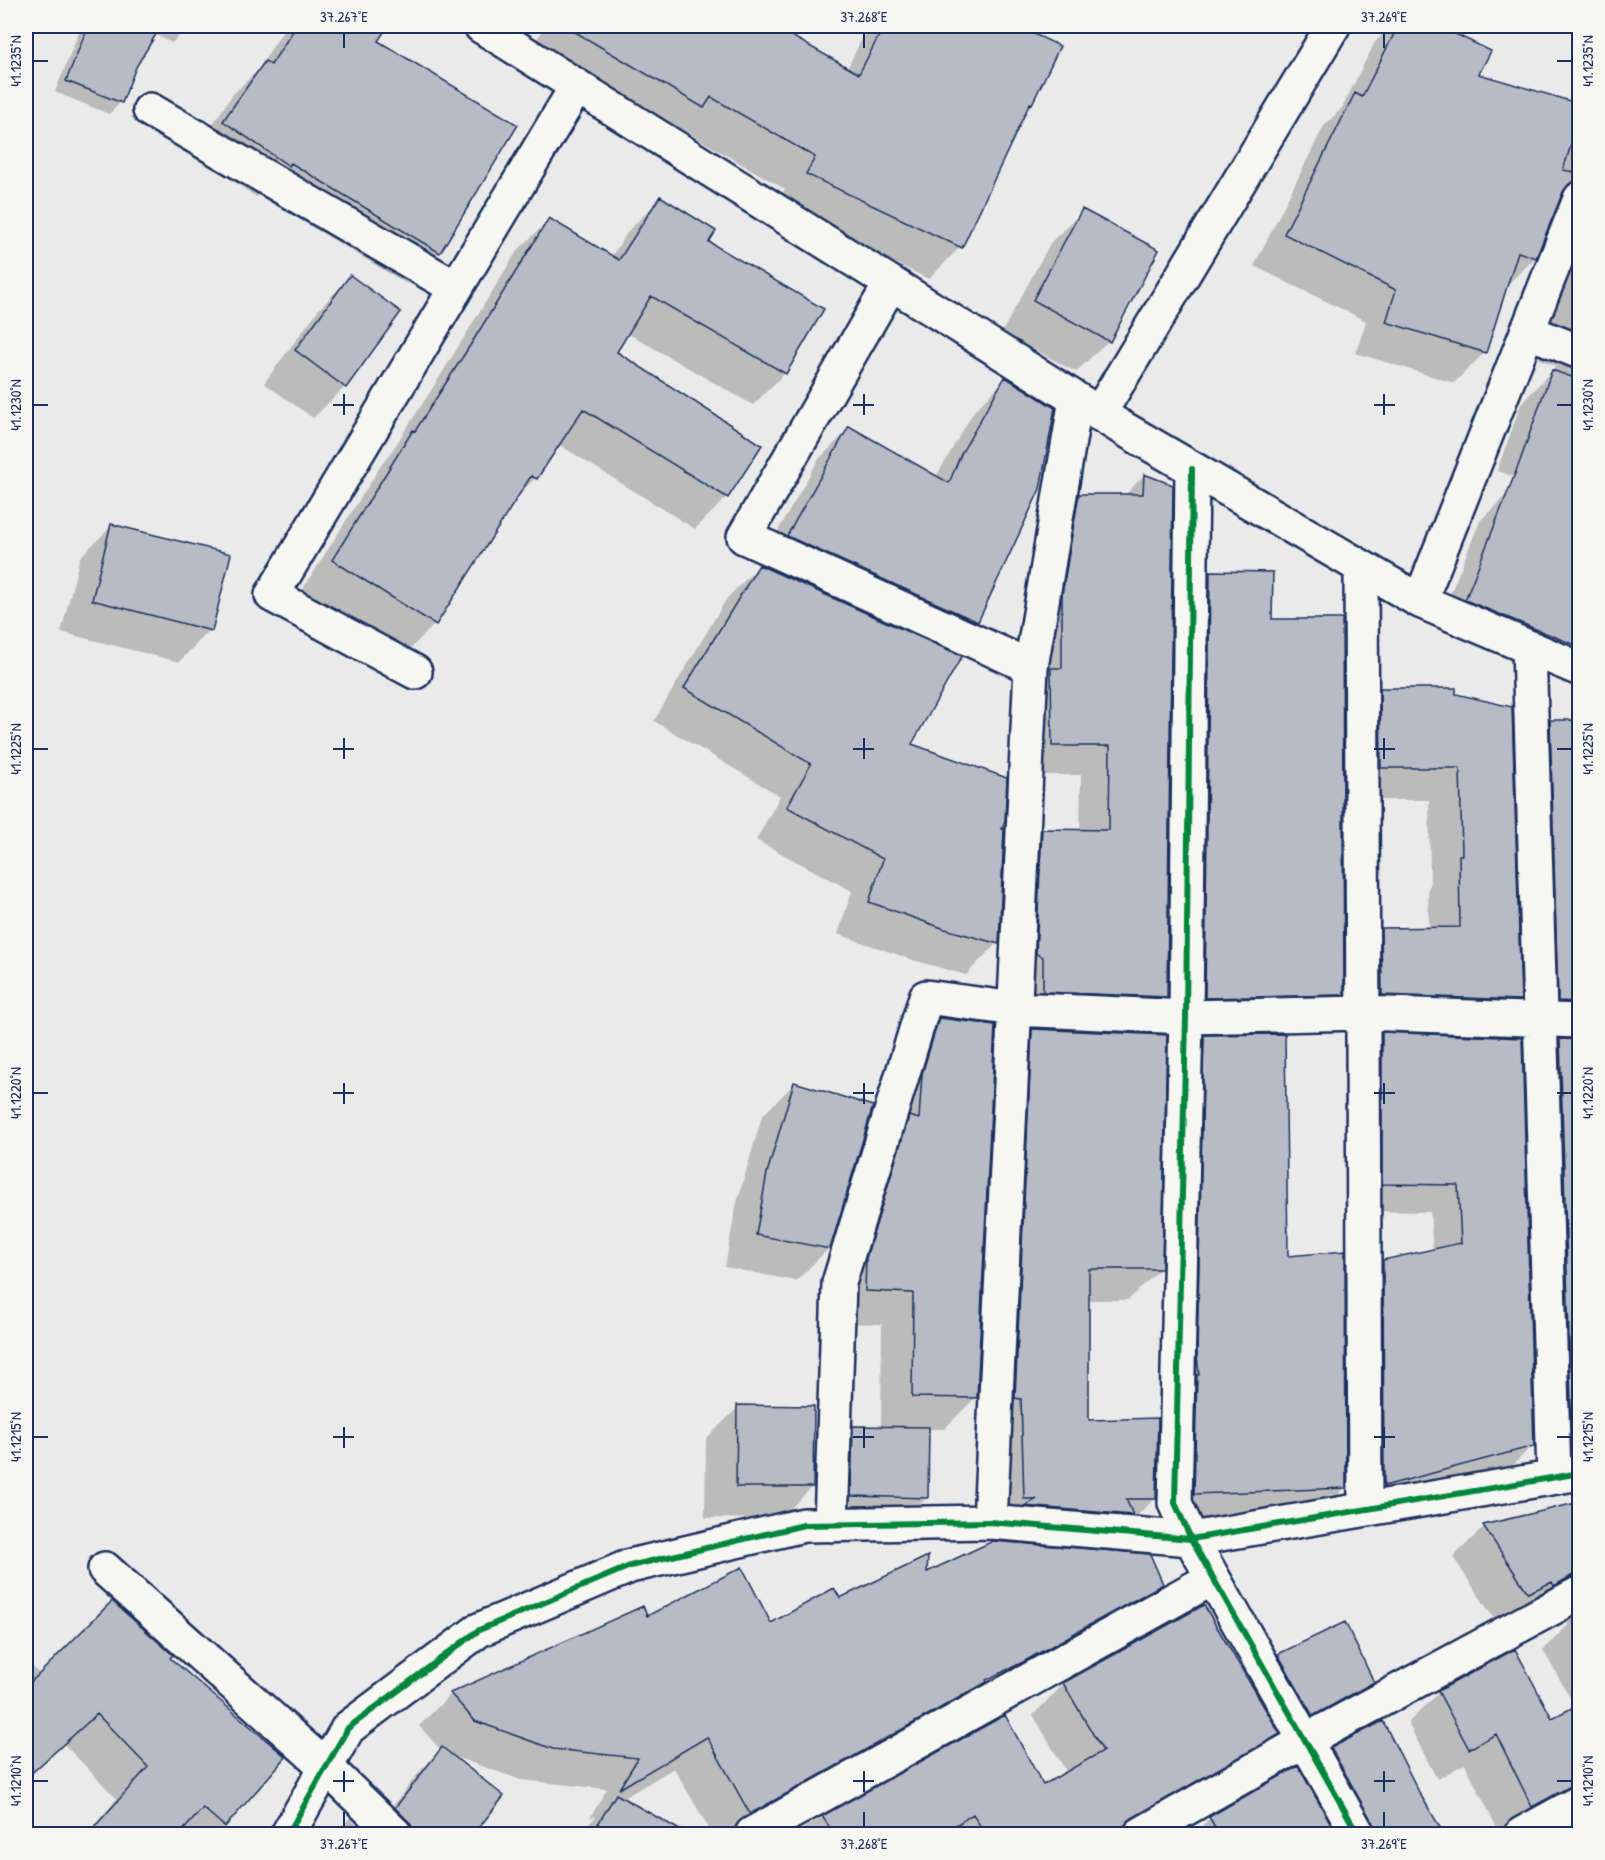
<svg xmlns="http://www.w3.org/2000/svg" width="1605" height="1860" font-family="'Patrick Hand',sans-serif">
<rect width="100%" height="100%" fill="#e9eae9"/>
<filter id="ink" filterUnits="userSpaceOnUse"><feTurbulence type="fractalNoise" baseFrequency=".0167" numOctaves="2"/><feDisplacementMap in="SourceGraphic" scale="12" xChannelSelector="R" yChannelSelector="G"/><feConvolveMatrix kernelMatrix="1 2 1 2 8 2 1 2 1" color-interpolation-filters="sRGB"/></filter>
<g filter="url(#ink)">
<path fill="#0003" d="M85,26H189L172,43L154,34L135,66L121,102L109,114L55,92L79,32Z
M286,26H386L376,41L516,126L439,253L407,284L259,195L256,197L193,153L233,94L257,71Z
M545,26H771L847,69L868,26H1013L1058,47L1031,103L1027,107L960,247L929,279L775,206L785,189L681,129L671,139L528,54Z
M1391,26H1435L1489,52L1477,75L1580,134V497L1578,498L1497,471L1521,404L1556,366L1539,359L1557,307L1541,302L1563,218L1556,213L1553,212L1535,258L1505,287L1485,352L1454,383L1356,353L1366,321L1254,266L1324,126L1342,108L1375,42Z
M661,198L706,243L785,373L753,405L627,333L615,352L760,445L727,497L695,529L558,444L535,478L514,500L435,624L403,656L301,592L382,464L388,457L439,378L517,251L549,220L611,257L629,230Z
M1083,211L1108,341L1076,372L1002,332L1051,242Z
M350,277L345,387L313,418L264,383L319,309Z
M1006,379L1038,488L976,621L947,651L910,745L1000,831L997,943L966,975L913,960L838,934L852,891L756,840L780,796L654,721L727,598L757,568L818,460L850,428L936,477L974,411Z
M1144,475L1166,997L1137,1026L1014,1020L1013,860L1043,831H1080L1081,775H1023L1050,525L1080,496H1124Z
M1510,491L1580,521V689L1436,629L1480,521Z
M112,526L210,630L179,662L61,632L80,557Z
M1210,572L1270,620L1343,994L1311,1025L1174,1028L1179,603Z
M1381,690H1455L1519,999L1487,1031L1350,1026V961L1382,929H1429L1428,888L1430,886L1429,800H1349V722Z
M1580,721V1457L1540,1468L1528,1072L1561,1040L1557,1036L1519,753L1551,722Z
M940,1019L976,1397L944,1429H928L927,1497L895,1529L819,1528L822,1459L854,1427H881L882,1324L834,1323L908,1051Z
M1033,1030L1160,1269L1128,1300H1088V1421L1155,1498L1123,1530L995,1538L1001,1062Z
M1382,1034L1521,1039L1533,1445L1505,1473L1356,1513L1355,1290L1383,1262L1433,1251L1430,1212L1355,1211L1354,1062Z
M1205,1037L1287,1258L1345,1488L1313,1520L1163,1525L1173,1069Z
M794,1084L828,1249L796,1281L725,1267L736,1206L762,1116Z
M738,1407L812,1487L780,1519L705,1518L706,1439Z
M1580,1504V1826L1568,1805L1539,1816L1505,1834H1500L1465,1764L1437,1779L1408,1723L1439,1692L1551,1720L1576,1708L1543,1650L1568,1625L1566,1616L1497,1623L1453,1557L1484,1527Z
M926,1575L1161,1584L1129,1616L736,1834H712L674,1768L622,1799L678,1831L676,1834H580L596,1816L590,1818L607,1789L521,1780L452,1756L498,1802L472,1834H379L374,1830L421,1770L441,1750L419,1726L451,1694L642,1608L646,1618L770,1625L839,1600Z
M1344,1624L1372,1682L1340,1714L1280,1746L1275,1737L1247,1764L1123,1834H793L1004,1717L1042,1787L1067,1773L1033,1715L1064,1684L1249,1685L1279,1656Z
M168,1658L224,1826L216,1834H87L117,1799L64,1744L26,1779V1659L40,1675Z
M1382,1723L1442,1834H1194L1210,1818L1303,1778L1332,1749Z
M350,1818L366,1834H333Z"/>
<path fill="#b6bbc6" stroke="#1b2f5e" stroke-width="1.5" d="M88,26H161L136,67L122,103L66,81Z
M296,26H388L378,41L518,125L440,253L291,163L289,166L223,121L265,61L271,65Z
M565,26H774L859,74L884,26H1017L1060,46L1032,104L1030,103L962,248L806,174L815,157L711,97L704,108Z
M1398,26H1439L1491,51L1479,74L1580,104V117L1563,170L1580,173V181L1569,184L1563,192L1536,258L1518,252L1486,353L1386,322L1396,290L1284,234L1355,93L1362,97Z
M660,196L716,231L709,242L824,309L786,374L651,296L617,352L762,445L728,498L583,409L537,479L531,476L436,625L332,560L413,430L415,431L471,344L549,218L619,260Z
M1082,209L1159,250L1110,342L1033,300Z
M350,275L401,312L346,388L295,350Z
M1552,370L1580,380V647L1465,600L1520,461Z
M1005,377L1055,408L1040,489L978,622L787,536L849,426L949,483L961,454Z
M1144,474L1173,485L1167,997L1043,992V957L1036,954L1042,829L1109,830L1110,746H1052L1051,668H1062V595L1079,494H1143Z
M111,524L231,554L212,631L92,600Z
M759,565L962,656L912,744L1007,778L1005,820L1002,829H1004L999,944L945,929L869,902L883,859L787,807L811,764L684,688Z
M1210,571L1273,572L1272,619H1342L1344,995L1205,998Z
M1380,688H1456V694L1512,707L1521,1000L1382,995L1381,928L1460,927L1459,855H1462L1460,768H1381Z
M1550,720H1580V1002L1558,1001Z
M939,1018L995,1025L977,1398L912,1397L913,1293L865,1291L866,1258L909,1116L919,1119L922,1074Z
M1032,1029L1167,1035L1162,1269H1089V1420L1158,1418L1156,1499H1126L1133,1515L1024,1506L1037,1499H1024L1021,1399L1015,1398Z
M1382,1032L1522,1038L1534,1446L1384,1486L1383,1260L1461,1243L1458,1185L1382,1184Z
M1285,1034L1288,1256L1345,1251L1346,1488L1194,1494L1197,1375H1199L1197,1355L1204,1035Z
M1560,1039L1580,1040V1434L1572,1436Z
M794,1082L873,1106L830,1249L756,1235L767,1173Z
M737,1405L814,1406L813,1487H736Z
M853,1426L929,1427L928,1498L851,1496Z
M1580,1502V1574L1571,1576L1554,1586L1552,1582L1528,1593L1483,1525Z
M993,1541L1150,1554L1163,1584L1023,1662L986,1680L987,1682L750,1814L707,1737L619,1789L638,1758L553,1749L475,1721L450,1693L643,1606L647,1616L742,1567L771,1623L834,1588L840,1598L928,1556L927,1572Z
M112,1601L173,1655L170,1658L286,1757L225,1827L203,1808L180,1834H88L148,1767L97,1714L26,1778V1687Z
M1204,1605L1280,1734L1132,1818L1124,1826L1109,1834H985L973,1814L942,1834H834L822,1816L1005,1715L1043,1785L1103,1751L1063,1683Z
M1345,1622L1374,1682L1313,1716L1278,1654Z
M1515,1649L1552,1718L1580,1704V1783L1571,1786L1532,1807L1496,1734L1469,1749L1438,1691Z
M1383,1721L1420,1794L1444,1834H1377L1374,1825L1331,1748Z
M442,1747L504,1796L474,1834H413V1828L408,1821L395,1808Z
M1298,1766L1331,1824L1313,1834H1219L1209,1817Z
M616,1794L687,1834H592Z"/>
<g fill="none" stroke-linecap="round" stroke-linejoin="round">
<g stroke="#1b2f5e" stroke-width="38">
<path id="minor" d="M481,26L1119,426L1420,601L1580,669
M150,110L456,288
M891,283L744,537L1031,667
M1527,331L1580,352
M1099,414L1333,26
M1192,469L1186,1017L1175,1503L1191,1539L1358,1834
M1361,567L1365,1509
M1420,601L1580,199
M1529,648L1554,1477
M415,672L272,595L577,86
M990,1522L1031,667L1076,399
M831,1525L839,1283L926,997L1015,1009L1186,1017L1363,1013L1580,1021
M105,1569L326,1767L395,1834
M288,1834L348,1728L479,1630L630,1566L804,1525L990,1522L1191,1539L1580,1473
M752,1834L1213,1578
M1141,1834L1305,1741L1580,1593
M1522,1834L1580,1802"/>
</g>
<use href="#minor" stroke="#f6f6f2" stroke-width="33"/>
<g stroke="#f6f6f2" stroke-width="10">
<path id="cycleway" d="M1192,469L1186,1017L1175,1503L1191,1539L1358,1834
M288,1834L348,1728L479,1630L630,1566L804,1525L990,1522L1191,1539L1580,1473"/>
</g>
<use href="#cycleway" stroke="#00873e" stroke-width="6"/>
</g>
</g>
<path fill="none" stroke="#1b2f5e" stroke-width="2" d="M344,33V48M864,33V48M1384,33V48M33,61H48M1557,61H1572M344,394V415M864,394V415M1384,394V415M33,405H48M333,405H354M853,405H874M1374,405H1395M1557,405H1572M344,738V759M864,738V759M1384,738V759M33,749H48M333,749H354M853,749H874M1374,749H1395M1557,749H1572M344,1083V1104M864,1083V1104M1384,1083V1104M33,1093H48M333,1093H354M853,1093H874M1374,1093H1395M1557,1093H1572M344,1427V1448M864,1427V1448M1384,1427V1448M33,1437H48M333,1437H354M853,1437H874M1374,1437H1395M1557,1437H1572M344,1771V1792M864,1771V1792M1384,1771V1792M33,1781H48M333,1781H354M853,1781H874M1374,1781H1395M1557,1781H1572M344,1812V1827M864,1812V1827M1384,1812V1827"/>
<rect width="1605" height="1860" fill="none" stroke="#f6f6f2" stroke-width="66"/>
<rect x="33" y="33" width="1539" height="1794" fill="none" stroke="#1b2f5e" stroke-width="2"/>
<g font-size="15" text-anchor="middle" fill="#1b2f5e">
<text x="344" y="22">37.267°E</text>
<text x="864" y="22">37.268°E</text>
<text x="1384" y="22">37.269°E</text>
<text transform="translate(16 61) rotate(-90)" y="5">41.1235°N</text>
<text transform="translate(1588 61) rotate(-90)" y="5">41.1235°N</text>
<text transform="translate(16 405) rotate(-90)" y="5">41.1230°N</text>
<text transform="translate(1588 405) rotate(-90)" y="5">41.1230°N</text>
<text transform="translate(16 749) rotate(-90)" y="5">41.1225°N</text>
<text transform="translate(1588 749) rotate(-90)" y="5">41.1225°N</text>
<text transform="translate(16 1093) rotate(-90)" y="5">41.1220°N</text>
<text transform="translate(1588 1093) rotate(-90)" y="5">41.1220°N</text>
<text transform="translate(16 1437) rotate(-90)" y="5">41.1215°N</text>
<text transform="translate(1588 1437) rotate(-90)" y="5">41.1215°N</text>
<text transform="translate(16 1781) rotate(-90)" y="5">41.1210°N</text>
<text transform="translate(1588 1781) rotate(-90)" y="5">41.1210°N</text>
<text x="344" y="1849">37.267°E</text>
<text x="864" y="1849">37.268°E</text>
<text x="1384" y="1849">37.269°E</text>
</g>
</svg>
